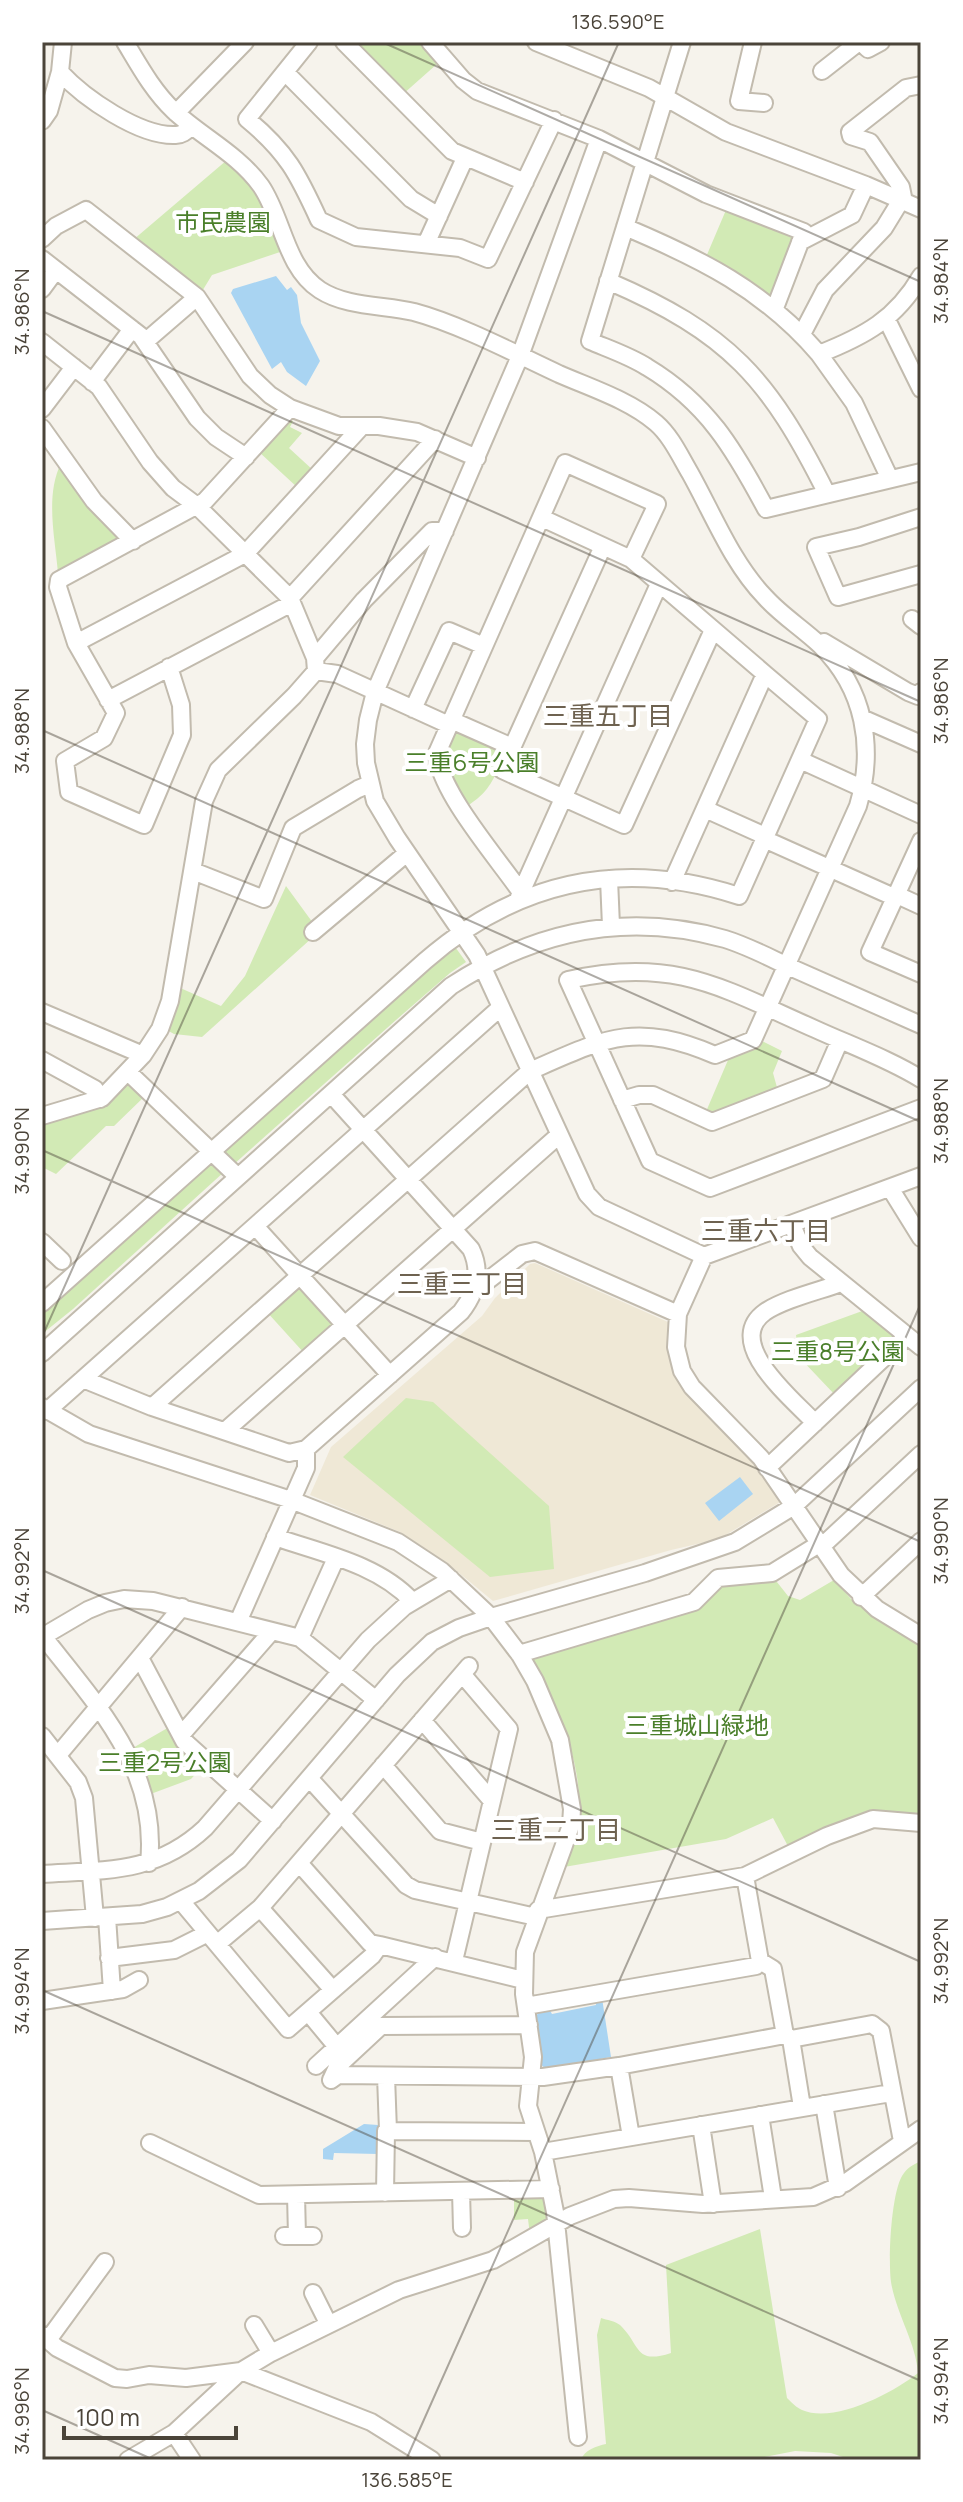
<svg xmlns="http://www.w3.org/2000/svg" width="963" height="2502" font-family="Manrope,'Noto Sans JP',sans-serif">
<rect width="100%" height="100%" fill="#f6f3ec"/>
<path fill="#efe8d6" d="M535,1263L668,1322V1354L684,1386L761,1470L782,1501L719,1539L671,1550L493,1601L447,1563L400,1532L310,1495L331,1447L482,1316L495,1298L530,1264Z"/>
<path fill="#d2eab5" d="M350,42H420L437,64L402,95Z
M227,160C260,193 267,208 283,251L212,275L201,293L133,240Z
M726,210L790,234L793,240L771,296L766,297L706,257Z
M286,420L293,421L290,427L302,433L289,448L314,471L298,488L258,451Z
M61,463L120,535L119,542L58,573C55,538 45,496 61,463Z
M457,727L503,748L505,754C494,778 490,792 467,806L451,783L442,752Z
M286,886L313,923V937L202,1037L174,1034L165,1029L178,987L221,1006L245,976Z
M453,944L466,962L450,973L396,1020L233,1165L223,1156L224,1150Z
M758,1039L782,1051L773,1073L778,1091L716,1116L705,1114L731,1053Z
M127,1081L145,1096L114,1126H106L56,1174L42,1167V1120Z
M209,1163H215L224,1172L73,1309L42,1334V1312Z
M295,1285H302L336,1323L305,1354L266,1311Z
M865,1310L897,1334V1340L836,1396L799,1357L796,1335Z
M406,1398L433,1402L549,1506L554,1569L490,1577L343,1457Z
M773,1577L788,1596L800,1600L834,1580L852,1600L921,1645V1818L907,1816L789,1848L773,1818L726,1839L564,1867C569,1848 578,1825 579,1806C580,1753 555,1703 530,1658L694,1607L720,1582Z
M171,1726L203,1766L191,1779L148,1795L131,1749Z
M921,2161V2460H852L831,2453L795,2451L749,2460H581C584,2450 597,2446 606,2444L597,2335L601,2318C607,2320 615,2321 620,2325C641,2345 634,2365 671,2353L666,2265L760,2229L787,2398C791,2402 797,2408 802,2410C834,2424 893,2393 918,2373C916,2343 896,2313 891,2282C888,2260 891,2195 902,2176C907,2168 912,2165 921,2161Z
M514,2194L544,2197C547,2218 551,2225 530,2235L528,2219L514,2220Z"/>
<path fill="#a9d4f2" d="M276,276L287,290L291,287L297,295L301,323L320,361L306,386L287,372L281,362L272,369L231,293L233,289Z
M740,1477L753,1494L719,1521L705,1503Z
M602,1998L611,2057L546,2069L539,2063L535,2017L542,2009L548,2007L552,2014L596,2005L595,1999Z
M364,2124L378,2125V2154L334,2153L333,2160L323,2159V2149Z"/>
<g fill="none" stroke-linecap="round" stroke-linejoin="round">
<g stroke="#c2bbae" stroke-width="20">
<path id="minor" d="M63,42L60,72C84,98 140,137 176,135C183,135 187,130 192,126
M125,42C140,67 153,91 174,111C202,137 238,154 261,186C283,218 285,267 320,290C346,307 384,305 414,312C459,324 516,354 559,374C591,388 629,400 656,423C671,436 680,456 690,473C713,514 732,563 765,597C781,615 802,628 820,645C865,689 875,748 858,806L753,1040L715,1055C635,1021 605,1038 530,1071L152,1407
M309,42L247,119C287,152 298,174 319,220L356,237L460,248L488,259L554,120
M344,42L452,151L525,182
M430,42L463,80L477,91L599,139L706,194L804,232L775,308
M536,42L649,88L726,132L866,185L852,215L800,242
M682,42L590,341C609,349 630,356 647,367C707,403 734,449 766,509L921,472
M753,42L739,101L764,103
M861,42L868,49L881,42
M822,71L859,42
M285,72L411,199L439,216
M176,113L245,42
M42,121L49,111L60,72
M599,139L520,356L375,692L368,720L365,744L366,763L375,801L397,838L477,955L587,1194L599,1207L704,1256L921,1176
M866,185L921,209
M625,227C701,259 764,290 819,354C865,336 896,319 921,276
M42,239L56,226L86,210L197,297L250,376L270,395L290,408L339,426H379L417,432L477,458
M426,244L465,158
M42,259L141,336L197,418L216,437L246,457
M608,281C729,333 769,378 827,494
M42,289L56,270
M887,320L921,389
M802,334L825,290L884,228L903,197L901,187L870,142L851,136L850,132L906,88L921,85
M146,341L197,297
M42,342L99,387L150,462L173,488L197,506L290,598L315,658L316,671L294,696L218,770L204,801L170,1001L160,1029L143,1055L102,1098L42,1116
M819,354L854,403L890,479
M92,382L132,329
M42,409L74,367
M42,428L94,501L133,541
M921,517L859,537L816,547L838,597L921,574
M542,518L631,559L765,674L672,882
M603,546L502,770L624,825L713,630
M290,598L435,439
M912,619L921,626
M824,642L908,692L918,696L921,692
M76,643L245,554L362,426
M315,658L364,600L432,531H445
M169,667L181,705L182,735L144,825L69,792L65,761L104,738L116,713L76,643L58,587L59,580L205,501L290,408
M316,671L337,674L449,725
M108,700L292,603
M413,709L449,631L484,646
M864,719L921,744
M451,720L512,747
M800,760L921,815
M705,809L765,836
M764,839L896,898
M921,841L870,952L921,974
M193,871L264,899L293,828L358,789L370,784
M609,879L611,926
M520,891C498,859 438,790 437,753L565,463L657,504L631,559
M897,895L921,906
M519,897L659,584
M313,932L407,853
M42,1012L143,1055
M42,1060L95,1089L100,1099
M128,1072L238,1177
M921,1079C889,1059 850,1045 815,1029C722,988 674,956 568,980L650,1161L710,1188L921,1108
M622,1100L639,1095H653L712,1122L823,1079L840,1040
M890,1188L921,1238
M792,1225L801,1246L810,1257L921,1347
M255,1226L390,1375
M42,1242L62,1261
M704,1256L678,1314L676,1347L682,1371L692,1387L761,1458L841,1575L877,1609L921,1636
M473,1292L522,1254L535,1251L678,1314
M42,1303L425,961C517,881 622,858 739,896L818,719L765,674
M42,1353L451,986C536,930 626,911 725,939C748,946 770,958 792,968C835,987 878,1006 921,1025
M83,1379L152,1407L289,1453L306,1449L461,1312C476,1293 482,1272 471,1249L331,1094
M42,1407L89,1434L291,1500L398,1542L442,1571L491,1617L520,1655L535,1681L560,1740L572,1809L571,1825L563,1848L525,1952L524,1994L533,2057L528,2106L543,2152L555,2212L578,2437
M47,1411L501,1007
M815,1423C794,1400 722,1343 765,1312C784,1299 819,1291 841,1283
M225,1431L559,1135
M767,1468L907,1336
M275,1537C321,1553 378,1564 412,1601
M821,1547L921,1454
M861,1597L921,1541
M238,1622L306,1468V1449
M42,1635C96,1704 159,1769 149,1863
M42,1637L88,1610L105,1603L124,1599L153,1601L300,1638L376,1700
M300,1638L336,1558
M519,1654L694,1602L718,1578L772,1573L819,1544
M140,1658L184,1741L273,1821
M422,1720L492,1801
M181,1735L272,1631
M42,1736L78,1782L84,1798L95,1918
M58,1755L182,1607
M383,1765L440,1831L482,1842
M309,1778L406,1885L415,1890L536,1917
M299,1863L370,1943L380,1945
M42,1874C104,1870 156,1874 205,1828L368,1640L404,1607L451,1579
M745,1876L760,1961L773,1969L785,2035L791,2039L802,2107
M181,1901L288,2029L372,1956L380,1945L523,1980
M260,1908L333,1990
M538,1910L745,1876L827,1836L873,1819L921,1823
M107,1917L112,1991
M42,1921L142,1914L167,1907L199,1891L239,1860L397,1675L432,1642L459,1628L491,1617L645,1573L735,1542L794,1506L921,1388
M217,1944L260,1908L469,1666
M109,1958L174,1950L208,1933
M454,1961L509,1729L463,1675
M42,2001L123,1989L139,1980
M526,2006L756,1966L760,1961
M308,2012L337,2047
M791,2039L872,2024L881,2031L902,2141
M316,2066L435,1957
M619,2066L631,2137
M386,2076L388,2131
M331,2080L338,2075L543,2077L619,2066L785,2035
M331,2080L337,2067L381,2026L529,2025
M824,2104L838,2188
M760,2115L773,2198
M701,2125L713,2204
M150,2143L259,2195L551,2189
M543,2152L891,2093
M461,2191L462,2228
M385,2193L386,2131L536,2132
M296,2195L297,2236
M284,2236H313
M313,2293L328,2323
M254,2325L271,2353
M42,2335L57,2348L115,2378L127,2379L149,2375L186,2378L241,2371L371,2422L432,2460
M48,2340L105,2262
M174,2433L192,2460
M128,2460L174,2433L241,2371L271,2353L399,2290L493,2260L570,2216L614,2199L629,2198L703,2204L813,2197L845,2183L921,2129"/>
</g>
<use href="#minor" stroke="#fff" stroke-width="16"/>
</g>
<path fill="none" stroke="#4b4439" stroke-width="2" stroke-opacity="0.45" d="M382,42L921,282M42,311L921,702M42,730L921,1122M42,1150L921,1542M42,1337L619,42M42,1570L921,1962M42,1990L921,2381M42,2410L154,2460M406,2460L921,1303"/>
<g text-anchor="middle" stroke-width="8" stroke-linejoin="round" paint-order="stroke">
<g font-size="24" fill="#4a7f2a" stroke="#fff">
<text x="223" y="231">市民農園</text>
<text x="472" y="771">三重6号公園</text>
<text x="838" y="1360">三重8号公園</text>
<text x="697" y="1734">三重城山緑地</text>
<text x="165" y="1771">三重2号公園</text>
</g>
<g font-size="26" fill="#6e6250" stroke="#fff">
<text x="608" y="725">三重五丁目</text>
<text x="766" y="1240">三重六丁目</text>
<text x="462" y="1293">三重三丁目</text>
<text x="556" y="1839">三重二丁目</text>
</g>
</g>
<rect width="963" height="2502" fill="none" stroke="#ffffff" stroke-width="88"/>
<path d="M64 2426v12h172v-12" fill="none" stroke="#4b4439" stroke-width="4"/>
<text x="76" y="2426" font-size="24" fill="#4b4439" stroke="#ffffff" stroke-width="6" paint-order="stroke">100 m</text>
<rect x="44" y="44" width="875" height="2414" fill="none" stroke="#4b4439" stroke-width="3"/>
<g font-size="20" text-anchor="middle" fill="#4b4439">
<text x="618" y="29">136.590°E</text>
<text transform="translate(941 281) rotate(-90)" y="7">34.984°N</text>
<text transform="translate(22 312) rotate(-90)" y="7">34.986°N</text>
<text transform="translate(941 701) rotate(-90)" y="7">34.986°N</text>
<text transform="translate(22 731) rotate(-90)" y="7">34.988°N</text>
<text transform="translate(941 1121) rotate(-90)" y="7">34.988°N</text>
<text transform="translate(22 1151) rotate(-90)" y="7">34.990°N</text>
<text transform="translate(941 1541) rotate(-90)" y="7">34.990°N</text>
<text transform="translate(22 1571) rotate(-90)" y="7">34.992°N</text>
<text transform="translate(941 1961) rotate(-90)" y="7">34.992°N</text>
<text transform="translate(22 1991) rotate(-90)" y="7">34.994°N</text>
<text transform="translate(941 2381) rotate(-90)" y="7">34.994°N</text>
<text transform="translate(22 2411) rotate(-90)" y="7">34.996°N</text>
<text x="407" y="2487">136.585°E</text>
</g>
</svg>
